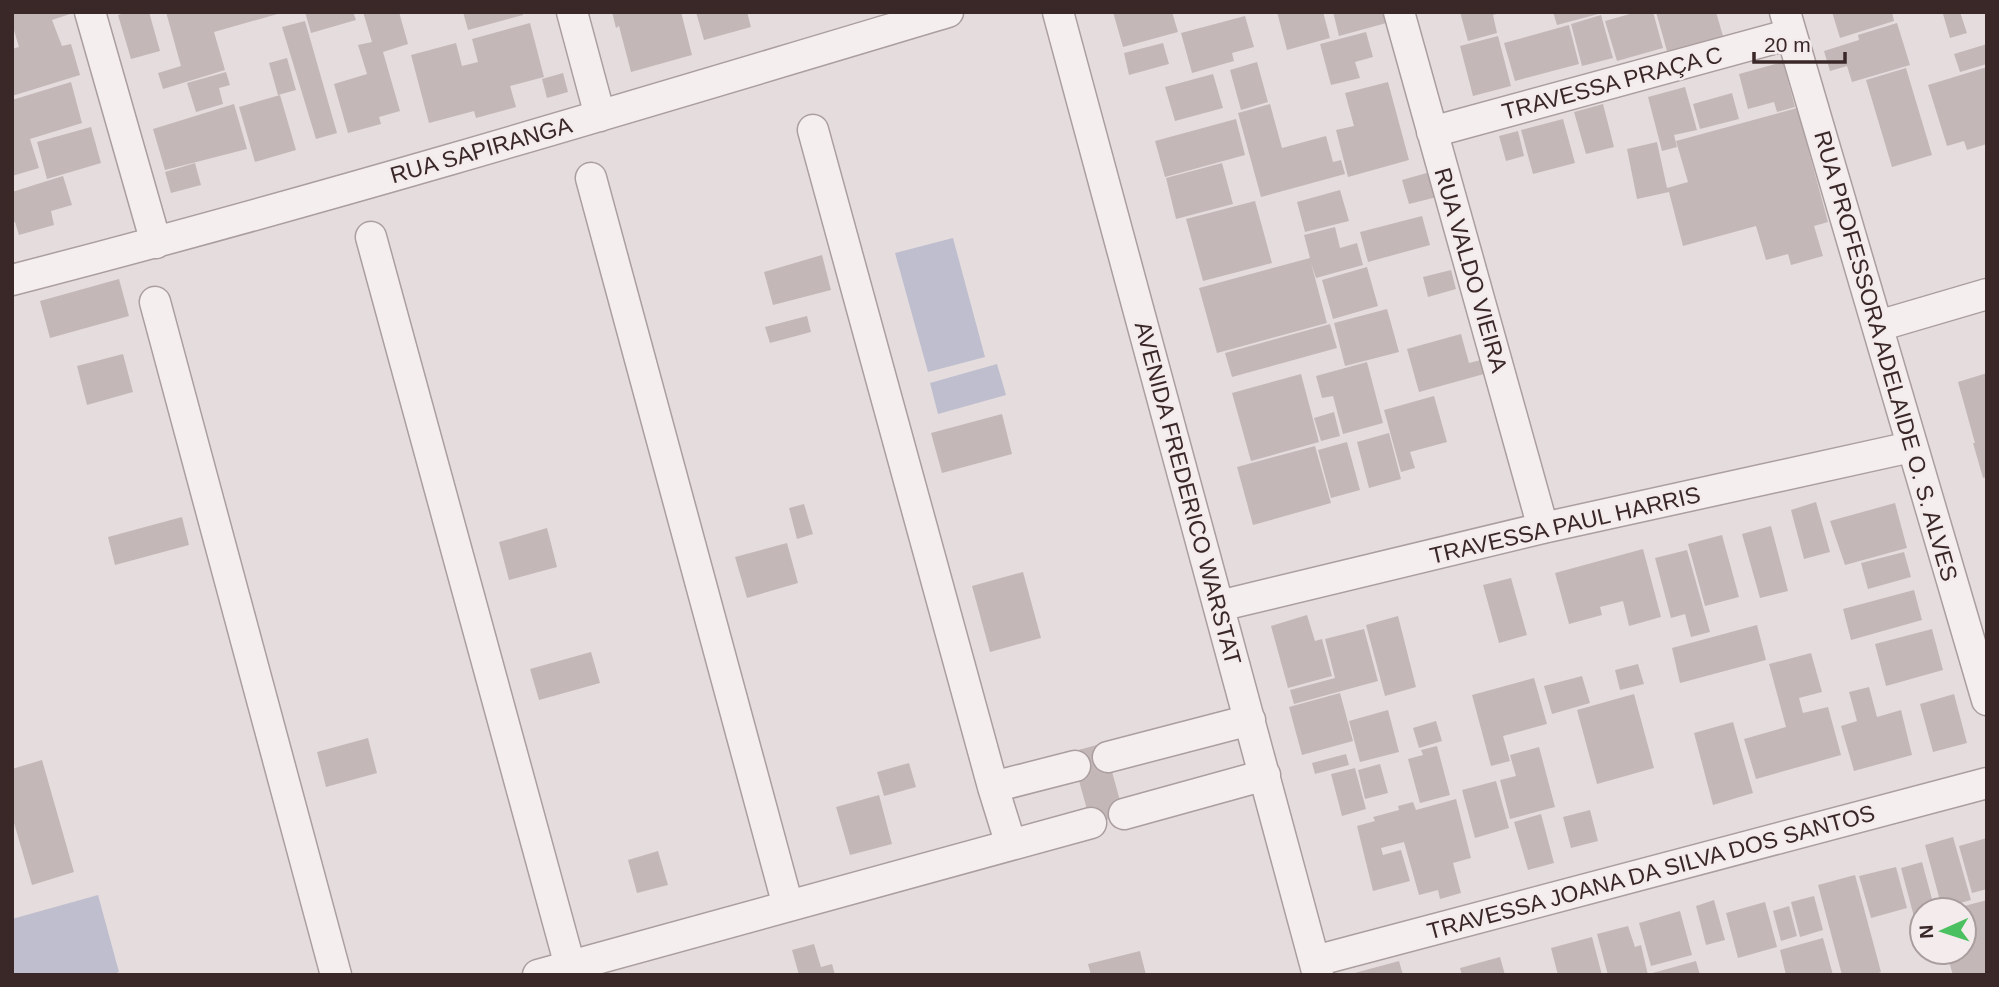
<svg xmlns="http://www.w3.org/2000/svg" width="1999" height="987" font-family="Arial,sans-serif">
<rect width="100%" height="100%" fill="#e5dcdd"/>
<path fill="#bfbece" d="M953,238L985,357L928,372L895,253Z
M997,364L1006,395L938,414L930,383Z
M98,895L119,972L111,975H12V919Z"/>
<path fill="#c4b7b8" d="M12,12H69L70,14L52,20L62,46L71,44L80,75L12,96V49L19,47L12,24Z
M129,12H149L160,51L131,59L118,15Z
M166,12H281V13L214,32L225,70L163,89L158,73L181,66Z
M305,12H353L356,20L311,33Z
M363,12H399L408,44L383,52L400,111L379,117L381,124L348,133L334,84L367,74L358,45L372,42Z
M463,12H522L523,15L468,30Z
M612,12H681L692,55L631,72L619,26L616,28Z
M696,12H747L751,27L704,40Z
M1113,12H1172L1178,32L1123,47Z
M1277,12H1323L1330,38L1287,50Z
M1333,12H1388L1390,22L1339,36Z
M1460,12H1501L1493,15L1497,33L1468,41Z
M1553,12H1601L1602,13L1557,25Z
M1637,12H1653L1663,48L1617,61L1605,21Z
M1656,12H1716L1723,36L1667,51Z
M1832,12H1892L1894,21L1840,38Z
M1948,12H1960L1967,33L1950,38L1943,14Z
M1601,15L1613,58L1582,66L1571,24Z
M1245,16L1254,47L1232,53L1234,61L1192,73L1181,33Z
M305,21L337,133L316,139L282,27Z
M530,23L544,77L510,86L516,107L476,118L474,111L429,123L411,55L456,43L462,66L478,62L472,39Z
M1897,23L1910,65L1852,82L1847,66L1830,71L1824,51L1859,40L1858,35Z
M1569,25L1579,64L1515,81L1504,43Z
M1366,32L1373,57L1355,62L1360,78L1331,85L1320,44Z
M1498,36L1511,86L1473,96L1460,46Z
M1163,43L1169,64L1129,75L1124,53Z
M1987,44V64L1960,72L1954,54Z
M287,58L296,90L278,95L269,63Z
M1257,62L1268,102L1241,110L1230,70Z
M1783,62L1795,107L1777,112L1774,102L1748,109L1739,74Z
M1987,67V144L1967,150L1964,141L1947,146L1928,85Z
M1906,68L1932,155L1892,167L1866,80Z
M226,72L230,85L219,88L223,104L196,112L187,83Z
M563,73L568,92L547,98L542,79Z
M1213,74L1223,108L1175,121L1165,87Z
M71,82L82,123L30,139L39,168L12,176V100Z
M1388,82L1409,160L1348,177L1336,130L1354,126L1345,93Z
M1685,87L1697,130L1674,135L1677,147L1662,151L1648,97Z
M1732,93L1739,119L1700,129L1693,104Z
M280,95L296,150L255,162L239,107Z
M234,104L247,149L165,170L153,129Z
M1270,104L1282,148L1326,136L1333,162L1341,160L1345,174L1261,197L1238,113Z
M1603,104L1614,147L1586,154L1574,112Z
M1797,108L1828,222L1814,226L1823,256L1791,265L1788,254L1766,260L1756,226L1683,246L1669,192L1637,199L1627,149L1657,142L1667,188L1688,182L1676,141Z
M1236,119L1245,155L1165,177L1155,141Z
M1563,119L1575,163L1533,174L1521,130Z
M91,127L101,163L47,179L37,142Z
M1518,131L1524,156L1506,161L1499,136Z
M195,163L201,185L171,193L165,172Z
M1222,163L1233,204L1176,219L1166,178Z
M1430,172L1437,197L1409,204L1402,180Z
M63,176L72,205L51,211L54,225L19,235L15,222L12,223V192Z
M1340,190L1349,221L1305,232L1297,202Z
M1255,201L1272,263L1203,281L1186,219Z
M1422,216L1430,245L1368,262L1360,232Z
M1335,227L1340,248L1357,243L1363,265L1316,278L1311,263L1327,323L1217,353L1199,288L1310,258L1304,235Z
M822,255L831,290L773,305L764,272Z
M1367,267L1378,306L1333,319L1322,280Z
M1451,270L1456,289L1428,297L1423,277Z
M119,279L129,316L50,338L40,301Z
M1387,309L1399,352L1345,366L1334,323Z
M807,316L811,332L770,343L765,327Z
M1330,324L1337,348L1232,377L1225,353Z
M1461,334L1469,363L1481,360L1484,374L1419,392L1407,349Z
M123,354L133,392L87,405L77,366Z
M1367,362L1383,423L1343,434L1333,396L1322,398L1316,376Z
M1987,373V477L1983,478L1973,443H1975L1958,382Z
M1301,374L1319,442L1251,461L1232,393Z
M1434,396L1447,442L1410,452L1415,468L1401,472L1384,410Z
M1334,412L1340,436L1321,441L1314,418Z
M1002,414L1012,454L942,473L931,433Z
M1389,433L1401,479L1369,488L1357,442Z
M1347,442L1360,490L1331,498L1318,450Z
M1315,446L1331,503L1253,525L1237,467Z
M1816,502L1830,552L1804,559L1791,510Z
M1895,503L1907,548L1845,565L1830,521Z
M804,504L813,534L797,539L789,508Z
M182,517L189,545L115,565L108,537Z
M1771,526L1788,591L1760,598L1742,534Z
M547,528L557,567L509,580L499,542Z
M1722,535L1739,597L1705,606L1688,544Z
M787,543L798,583L747,598L735,557Z
M1643,549L1661,617L1629,626L1623,601L1600,607L1602,615L1569,624L1555,573Z
M1687,550L1710,632L1691,637L1685,614L1671,618L1655,558Z
M1904,552L1911,577L1868,589L1861,563Z
M1023,572L1041,638L990,652L972,586Z
M1511,578L1527,635L1499,643L1483,585Z
M1914,590L1922,620L1851,640L1843,609Z
M1307,615L1315,641L1322,639L1332,676L1288,688L1271,626Z
M1398,616L1416,687L1385,696L1366,625Z
M1757,625L1766,660L1680,683L1672,648Z
M1364,629L1378,681L1294,704L1290,690L1335,678L1325,639Z
M1932,629L1943,670L1886,686L1875,644Z
M591,652L600,683L539,700L530,669Z
M1811,653L1822,692L1799,698L1803,713L1828,707L1841,755L1756,779L1744,739L1786,727L1769,664Z
M1638,664L1644,684L1620,690L1615,670Z
M1582,676L1590,703L1552,714L1544,686Z
M1534,678L1547,724L1503,736L1510,761L1491,766L1472,695Z
M1869,687L1877,717L1901,710L1912,755L1854,771L1841,726L1857,721L1849,692Z
M1340,693L1353,741L1302,755L1289,707Z
M1634,694L1654,768L1597,784L1577,710Z
M1954,694L1967,743L1933,752L1920,704Z
M1388,710L1399,752L1360,762L1349,721Z
M1436,721L1442,741L1419,748L1413,728Z
M1733,722L1753,793L1713,805L1694,733Z
M368,738L377,773L326,787L317,752Z
M1104,743L1124,815L1091,824L1071,752Z
M1437,746L1450,795L1420,803L1408,759L1423,755L1421,750Z
M1539,747L1555,807L1510,819L1500,780L1516,776L1510,755Z
M1346,754L1349,765L1315,774L1312,763Z
M42,760L74,872L32,885L12,816V769Z
M909,763L916,787L884,796L877,772Z
M1380,764L1388,793L1365,799L1358,770Z
M1355,768L1366,809L1342,816L1331,774Z
M1496,781L1509,828L1475,838L1462,790Z
M879,795L892,844L850,855L836,807Z
M1456,799L1471,858L1453,863L1461,893L1440,899L1438,890L1419,895L1404,842L1381,848L1383,855L1401,850L1410,881L1373,891L1357,826L1375,821L1373,817L1399,810L1398,806L1413,802L1416,810Z
M1590,810L1598,841L1571,848L1563,817Z
M1541,814L1554,863L1528,870L1514,822Z
M1953,837L1971,900L1942,908L1925,845Z
M1987,838V889L1972,893L1959,846Z
M658,851L668,885L637,893L628,860Z
M1922,862L1935,910H1922L1921,943L1901,868Z
M1896,867L1907,908L1871,918L1859,876Z
M1855,875L1881,972L1873,975H1842L1818,885Z
M1814,896L1823,930L1800,937L1791,902Z
M1714,900L1725,940L1706,945L1696,906Z
M1987,900V975H1953L1946,952H1964V910L1953,909Z
M1765,902L1777,947L1738,958L1726,913Z
M1789,906L1797,936L1781,941L1773,911Z
M1680,911L1692,955L1651,966L1639,923Z
M1628,926L1635,947L1641,945L1648,975H1608L1597,934Z
M1592,937L1602,975H1558L1551,948Z
M1823,938L1833,975H1786L1780,950Z
M814,944L821,967L832,964L835,975H799L792,950Z
M1140,951L1146,975H1091L1088,964Z
M1500,957L1505,975H1462L1460,968Z
M1399,961L1403,975H1351V974Z
M1696,961L1700,975H1649V974Z"/>
<g fill="none" stroke-linecap="round" stroke-linejoin="round">
<g stroke="#ab9e9f" stroke-width="33">
<path id="minor" d="M90,12L156,243
M572,12L600,116
M1058,12L1318,975
M1399,12L1543,528
M1785,12L1987,700
M813,130L993,787L1011,845
M1432,132L1791,34
M591,178L788,906
M371,237L570,966
M12,280C326,199 637,105 948,12
M155,302L336,975
M1878,326L1987,294
M1219,606L1543,528L1911,447
M1108,757L1250,720
M993,787L1075,766
M1124,814L1265,775
M1315,961L1987,783
M538,975L1091,823"/>
</g>
<use href="#minor" stroke="#f4eeef" stroke-width="30"/>
</g>
<g text-anchor="middle" stroke-width="5" stroke-linejoin="round" paint-order="stroke">
<g font-size="23" fill="#3a2728" stroke="#f3ebec">
<text transform="translate(1612 83) rotate(-15)" y="8">TRAVESSA PRAÇA C</text>
<text transform="translate(481 150) rotate(-16)" y="8">RUA SAPIRANGA</text>
<text transform="translate(1471 270) rotate(74)" y="8">RUA VALDO VIEIRA</text>
<text transform="translate(1886 356) rotate(74)" y="8">RUA PROFESSORA ADELAIDE O. S. ALVES</text>
<text transform="translate(1188 493) rotate(75)" y="8">AVENIDA FREDERICO WARSTAT</text>
<text transform="translate(1565 525) rotate(-13)" y="8">TRAVESSA PAUL HARRIS</text>
<text transform="translate(1651 872) rotate(-15)" y="8">TRAVESSA JOANA DA SILVA DOS SANTOS</text>
</g>
</g>
<rect width="1999" height="987" fill="none" stroke="#3a2728" stroke-width="28"/>
<g transform="translate(1943 931) rotate(267)"><circle r="33" fill="#f3ebec" stroke="#a99d9e" stroke-width="2"/>
<path d="M0-5L12 26L0 18L-12 26Z" fill="#4bc060"/>
<text y="-10" font-size="19" font-weight="bold" text-anchor="middle" fill="#3a2728">N</text>
</g>
<path d="M1754 52v10h91v-10" fill="none" stroke="#3a2728" stroke-width="3.5"/>
<text x="1764" y="52" font-size="21" fill="#3a2728" stroke="#f3ebec" stroke-width="5" paint-order="stroke">20 m</text>
</svg>
